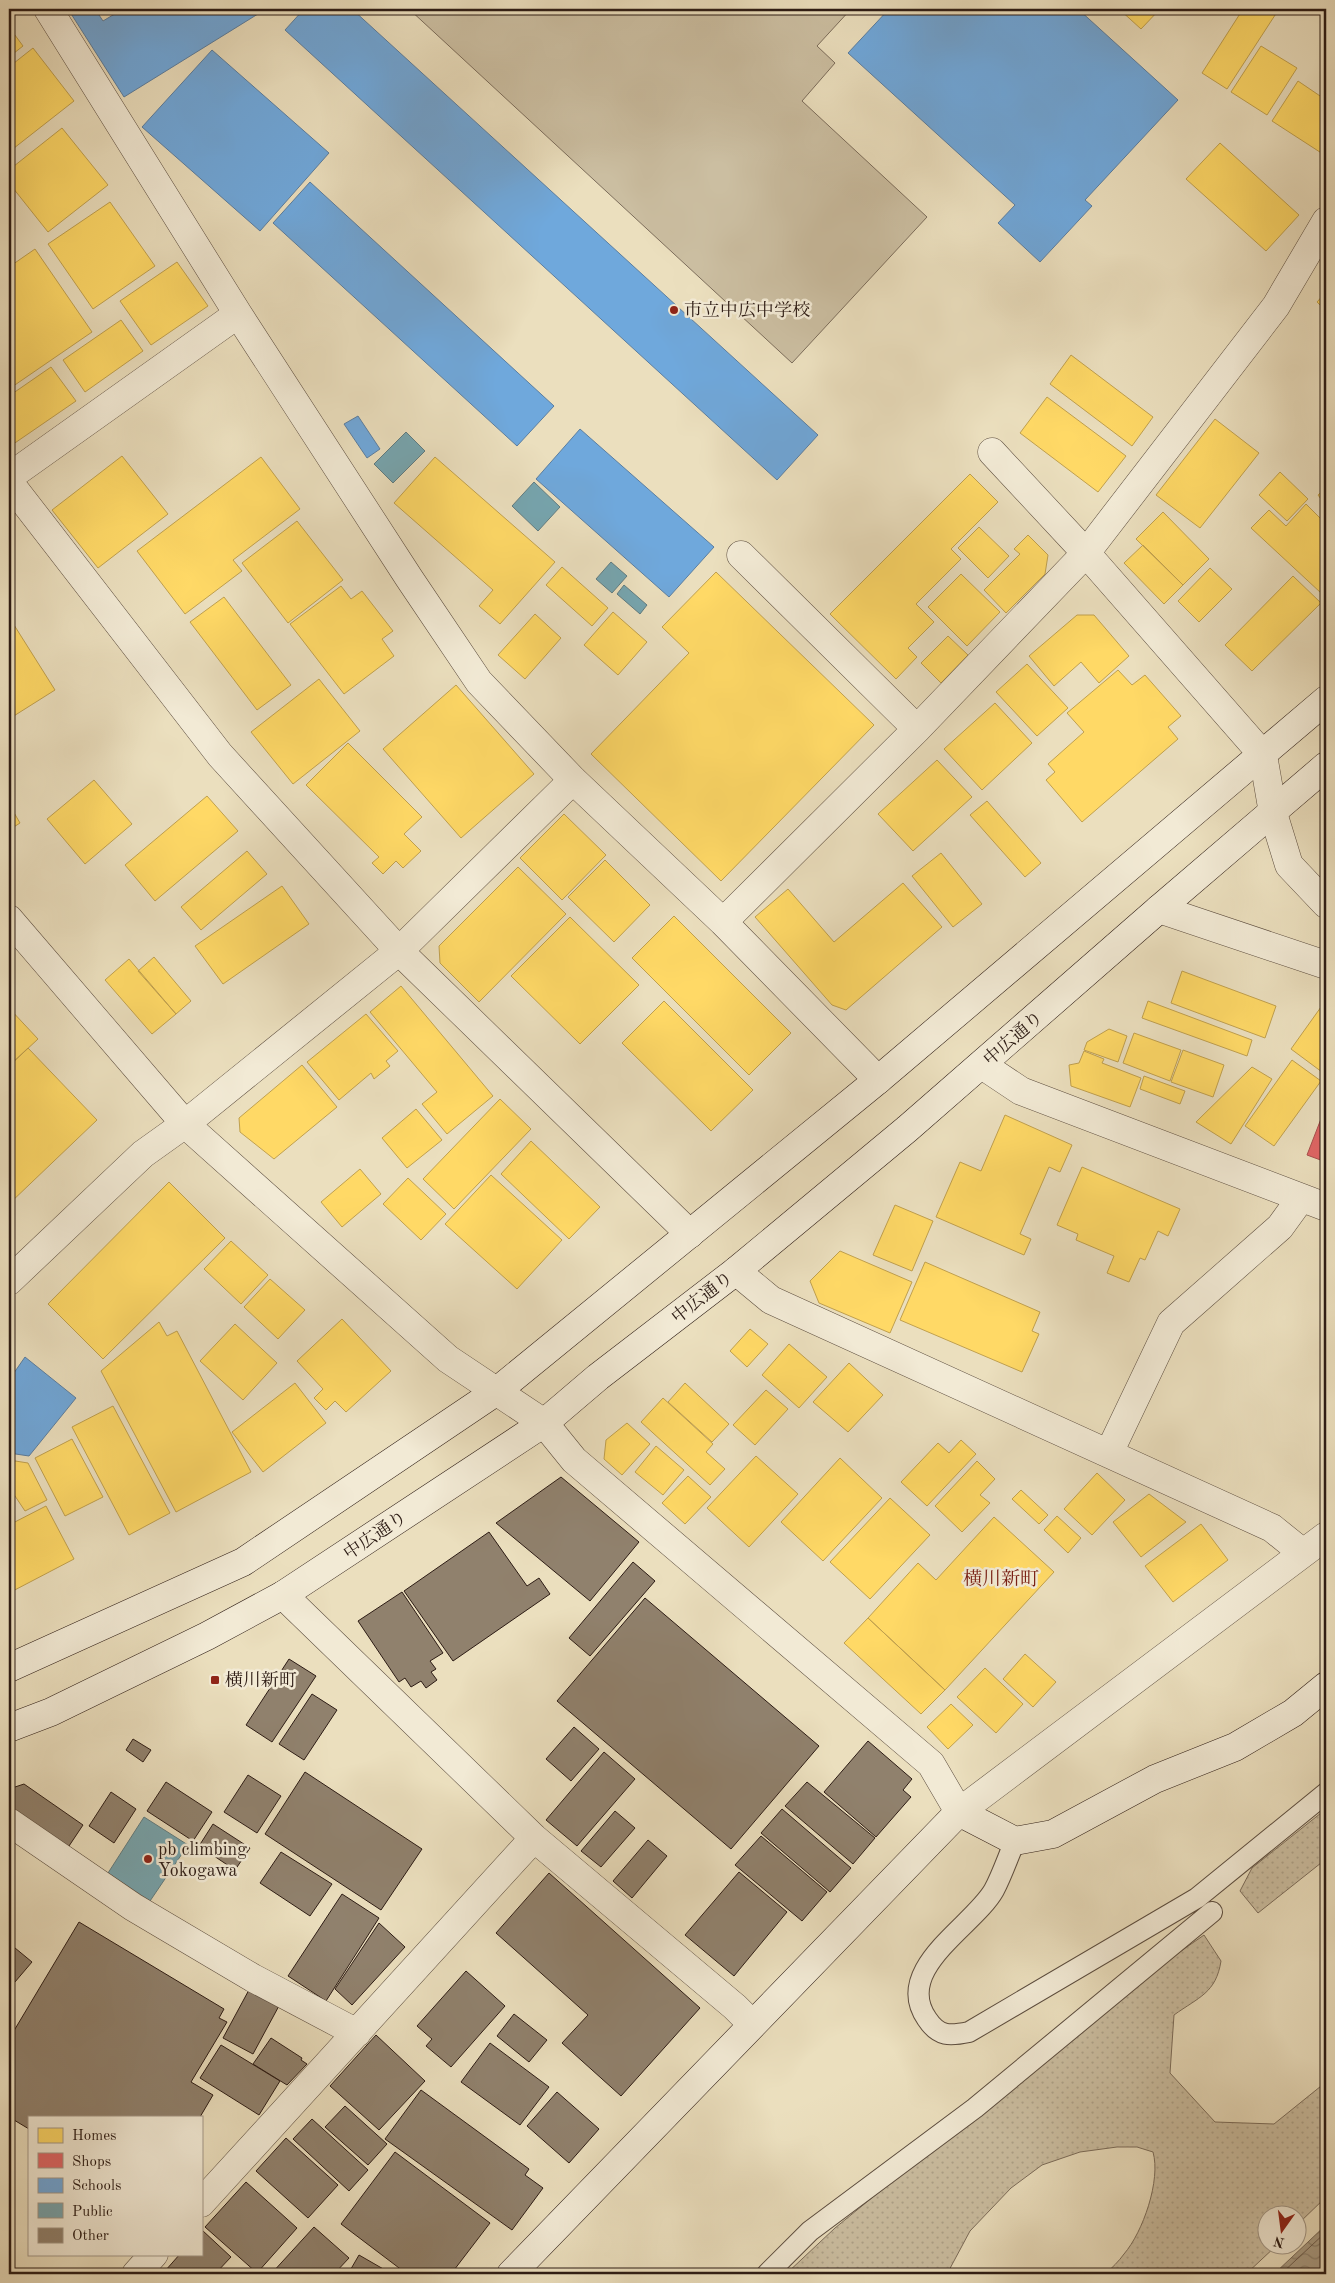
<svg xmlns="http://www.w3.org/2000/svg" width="1335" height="2283" font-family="'Old Standard TT','Noto Serif JP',serif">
<defs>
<pattern id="grass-dots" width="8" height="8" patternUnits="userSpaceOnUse" patternTransform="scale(1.25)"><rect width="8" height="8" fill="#cbbea1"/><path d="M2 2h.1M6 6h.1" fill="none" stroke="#afa38a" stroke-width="1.8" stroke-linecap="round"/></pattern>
<pattern id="water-waves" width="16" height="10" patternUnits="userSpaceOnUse" patternTransform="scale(1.25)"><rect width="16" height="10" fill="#aa9d85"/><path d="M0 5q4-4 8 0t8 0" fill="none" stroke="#8b7f6c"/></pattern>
</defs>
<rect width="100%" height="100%" fill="#ebdfbe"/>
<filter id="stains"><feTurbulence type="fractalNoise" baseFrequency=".004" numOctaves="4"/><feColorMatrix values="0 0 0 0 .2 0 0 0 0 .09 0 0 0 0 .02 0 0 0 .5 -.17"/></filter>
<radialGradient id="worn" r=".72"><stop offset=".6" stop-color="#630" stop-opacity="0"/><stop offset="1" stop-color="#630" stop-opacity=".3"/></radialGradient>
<path fill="url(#grass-dots)" stroke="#7c6d5b" d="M1326,1809V1859L1258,1913L1240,1891L1252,1868Z
M1204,1935L1221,1961C1216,1993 1199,1997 1174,2015L1170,2073L1215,2122L1274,2124L1326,2082V2197L1298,2224V2216H1268V2246H1276L1246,2274H1105C1112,2268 1119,2261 1124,2254C1143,2232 1161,2180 1153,2152L1137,2147H1117L1080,2152L1042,2165L1011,2188L970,2231L947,2274H786L835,2228L1131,1986Z"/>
<path fill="#cbbea1" stroke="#7c6d5b" d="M409,9H851L817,46L835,63L802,101L927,217L792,363Z"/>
<path fill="url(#water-waves)" stroke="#786958" d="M1326,2225V2274H1274Z"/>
<path fill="#ffd966" stroke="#c0a04e" d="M1119,9H1160L1141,29Z
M1243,9H1279L1227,89L1202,73Z
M9,27L23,46L9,57Z
M1261,46L1297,68L1267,115L1231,92Z
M33,48L74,101L9,152V67Z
M1298,81L1326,100V156L1272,121Z
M62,128L108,185L48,232L9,183V170Z
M1220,143L1299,215L1266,251L1186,179Z
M110,202L155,266L93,309L48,244Z
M35,249L92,332L9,389V267Z
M177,262L208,306L151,345L120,301Z
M1326,292V311L1317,302Z
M121,320L143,351L85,392L63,360Z
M1071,355L1153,417L1132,446L1050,384Z
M51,367L76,401L9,447V396Z
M1047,397L1126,456L1098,492L1020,433Z
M1215,419L1259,453L1200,528L1156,495Z
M122,456L168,514L98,568L52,510Z
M261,457L300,509L233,560L242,571L185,614L137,551Z
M435,457L555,562L500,624L479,606L493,590L394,503Z
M1280,472L1308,499L1287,521L1259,495Z
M970,474L998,502L951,549L961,559L916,604L934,622L908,648L917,657L896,679L830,614Z
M1326,488V506L1318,495Z
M1306,504L1326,524V587L1321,593L1251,528L1269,510L1286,526Z
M1163,512L1209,559L1183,585L1136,539Z
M297,521L343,580L288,623L242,563Z
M979,527L1009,556L988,578L958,548Z
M1028,535L1048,555L1045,574L1006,613L984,590L1020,554L1014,549Z
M1143,545L1183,585L1164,604L1124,563Z
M562,567L608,608L592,626L546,585Z
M1210,568L1232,589L1199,622L1178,601Z
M716,572L874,725L721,881L591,754L689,653L662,627Z
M961,574L1000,612L967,646L928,607Z
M1293,576L1321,603L1252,671L1225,645Z
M341,586L351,599L362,591L393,631L382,639L394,656L344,694L290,624Z
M224,597L291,685L257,710L190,622Z
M613,612L647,642L618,675L584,645Z
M535,614L561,638L525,679L498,655Z
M1077,615H1094L1129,656L1099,683L1081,662L1054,686L1029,656Z
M9,617L55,690L9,719Z
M948,636L968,655L941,683L921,663Z
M1027,664L1068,708L1037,736L996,692Z
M1118,670L1132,685L1145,675L1181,716L1168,727L1178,739L1082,822L1046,780L1055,772L1048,764L1084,732L1067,713Z
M319,679L360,731L293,784L251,732Z
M456,685L534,774L461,838L383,749Z
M995,703L1032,743L982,790L944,749Z
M348,743L422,817L404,834L421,851L403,868L396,861L383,874L372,863L379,857L306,785Z
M937,760L972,797L913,851L878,814Z
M94,780L132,824L85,864L47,819Z
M207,796L238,831L155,901L125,865Z
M987,801L1041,863L1025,877L970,815Z
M9,804L20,823L9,830Z
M564,814L606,855L562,900L520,858Z
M247,851L267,874L201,930L181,907Z
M941,853L982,904L953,927L912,876Z
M605,860L650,905L614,942L568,897Z
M518,867L566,914L479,1002L440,963L439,946Z
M903,883L942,927L846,1010L832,1005L755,917L788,889L834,942Z
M282,886L309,924L223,984L195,946Z
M674,916L791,1033L749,1075L632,958Z
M570,917L639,985L580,1044L511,976Z
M154,957L191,1001L176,1014L138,971Z
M129,959L176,1014L152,1034L105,980Z
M1182,971L1276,1006L1265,1038L1171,1003Z
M401,986L493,1096L447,1134L422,1104L437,1092L370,1012Z
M1326,1000V1066L1322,1072L1291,1049Z
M664,1001L753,1090L711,1131L622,1043Z
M1148,1001L1252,1040L1247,1056L1142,1018Z
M9,1008L38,1039L9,1066Z
M366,1014L398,1051L386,1061L390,1066L374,1079L371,1073L339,1100L307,1062Z
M1109,1029L1127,1036L1118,1062L1084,1050L1087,1042Z
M1134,1033L1181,1050L1170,1081L1123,1063Z
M28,1048L97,1120L9,1204V1066Z
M1183,1050L1224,1065L1213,1097L1171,1082Z
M1084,1051L1104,1059L1102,1063L1141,1078L1130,1107L1071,1086L1069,1065L1079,1063Z
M1292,1060L1321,1081L1274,1146L1245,1126Z
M302,1065L337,1107L274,1159L240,1132L239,1118Z
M1252,1067L1272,1079L1231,1144L1196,1122Z
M1144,1076L1185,1091L1180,1104L1140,1089Z
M500,1099L531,1129L454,1209L423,1179Z
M416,1109L442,1140L407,1168L382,1138Z
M1005,1115L1072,1145L1060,1172L1049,1167L1020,1234L1031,1239L1024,1255L936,1217L960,1162L981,1171Z
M531,1141L600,1207L569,1239L501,1174Z
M1082,1167L1180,1209L1168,1236L1158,1231L1145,1260L1140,1258L1129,1282L1107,1273L1114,1256L1076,1240L1078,1234L1057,1225Z
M360,1169L381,1194L342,1227L321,1202Z
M491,1175L562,1240L517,1289L445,1224Z
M408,1178L446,1214L421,1240L383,1204Z
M169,1182L225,1238L103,1359L48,1304Z
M895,1205L933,1221L912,1271L873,1255Z
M231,1241L268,1275L241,1304L204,1269Z
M840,1251L912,1282L890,1333L819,1303L810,1281Z
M925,1262L1040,1312L1032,1331L1039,1334L1022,1372L900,1320Z
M270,1279L305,1310L278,1339L244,1307Z
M342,1319L391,1371L346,1412L335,1401L326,1410L314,1398L323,1389L297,1361Z
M159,1322L167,1336L177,1331L251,1472L176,1512L101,1371Z
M235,1324L277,1363L243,1400L200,1361Z
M750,1329L768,1344L747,1367L730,1351Z
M789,1344L827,1377L799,1408L762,1375Z
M849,1363L883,1395L848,1432L813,1402Z
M295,1383L326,1423L263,1472L232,1432Z
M685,1383L729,1424L712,1442L668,1402Z
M766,1390L788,1409L755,1445L733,1425Z
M663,1398L713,1444L706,1452L725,1469L710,1485L641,1422Z
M113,1406L170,1513L129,1535L72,1427Z
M627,1423L650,1444L622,1475L604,1459L606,1440Z
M72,1439L103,1497L65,1516L35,1458Z
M961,1440L976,1454L927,1506L901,1482L938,1443L949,1453Z
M656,1446L684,1470L663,1495L635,1472Z
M756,1456L798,1494L749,1547L707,1508Z
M840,1458L882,1498L823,1561L781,1522Z
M9,1460L28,1463L47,1500L25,1511L9,1487Z
M977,1461L995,1479L980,1495L990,1503L962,1532L935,1506Z
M1097,1473L1125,1500L1092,1535L1064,1509Z
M688,1476L711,1497L685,1524L662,1503Z
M1021,1490L1048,1515L1039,1524L1012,1499Z
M1149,1494L1186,1522L1141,1557L1113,1522Z
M890,1498L930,1535L870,1599L830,1562Z
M46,1506L74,1559L9,1593V1525Z
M1057,1516L1081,1538L1068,1553L1044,1530Z
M994,1517L1054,1572L945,1690L868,1618L918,1563L936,1580Z
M1201,1524L1228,1560L1173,1602L1145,1566Z
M868,1618L945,1690L921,1714L844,1643Z
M1025,1654L1056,1682L1033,1707L1003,1679Z
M985,1668L1023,1704L996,1733L957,1697Z
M951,1704L973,1725L948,1749L927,1727Z"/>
<path fill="#e06666" stroke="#aa504e" d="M1326,1106V1162L1307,1155Z"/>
<path fill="#6fa8dc" stroke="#5b7ea0" d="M68,9H95L103,21L123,9H266L124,97Z
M304,9H352L818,435L777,480L285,30Z
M889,9H1078L1178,100L1085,200L1092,206L1040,262L998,223L1015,205L848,53Z
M212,50L329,153L260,231L142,127Z
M310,182L554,406L517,446L273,223Z
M358,416L380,449L367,458L344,424Z
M580,429L714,547L669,597L536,479Z
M25,1357L76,1398L29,1456L9,1453V1380Z"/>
<path fill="#76a5af" stroke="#607c81" d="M406,432L425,451L393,483L374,464Z
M534,482L560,507L538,531L512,506Z
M611,562L627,576L612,593L596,579Z
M624,585L647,605L640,614L617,594Z
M144,1817L188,1845L150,1901L108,1873Z"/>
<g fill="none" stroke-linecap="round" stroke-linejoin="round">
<path stroke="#6c5c4d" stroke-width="1" d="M1281,2274L1326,2232"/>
</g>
<path fill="#90816d" stroke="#2d1c15" d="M561,1477L639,1542L590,1601L496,1523Z
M489,1532L527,1586L539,1578L550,1594L453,1661L404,1591Z
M633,1562L655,1581L590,1656L569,1638Z
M402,1592L443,1653L430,1661L436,1669L431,1672L437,1680L426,1688L421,1681L411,1687L405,1678L399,1682L358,1621Z
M645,1598L819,1746L731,1849L557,1701Z
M289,1659L316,1676L272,1742L246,1725Z
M312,1694L337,1710L304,1760L279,1744Z
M574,1727L599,1749L571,1781L546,1759Z
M133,1739L151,1750L143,1762L126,1750Z
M868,1741L912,1779L903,1790L911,1797L876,1837L824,1792Z
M604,1752L635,1779L577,1846L546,1820Z
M305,1772L422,1849L381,1910L265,1834Z
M248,1775L281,1796L257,1833L224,1812Z
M166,1782L212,1812L193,1841L147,1811Z
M807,1782L875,1838L853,1864L785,1806Z
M24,1784L83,1825L67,1849L9,1808V1789Z
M111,1792L136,1809L114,1843L89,1826Z
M782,1809L851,1868L830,1892L761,1833Z
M615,1811L635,1828L601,1867L581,1851Z
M213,1824L250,1848L235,1870L199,1846Z
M761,1836L827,1892L802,1921L735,1865Z
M648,1840L667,1856L632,1898L613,1881Z
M281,1852L332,1884L310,1916L260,1883Z
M739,1872L787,1912L734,1976L685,1935Z
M549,1873L700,2008L621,2096L562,2043L588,2015L496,1933Z
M342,1894L379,1918L326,2001L288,1976Z
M79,1922L224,2009L219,2018L227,2022L191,2082L213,2095L200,2117H29V2129L9,2117V2039Z
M379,1923L405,1947L352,2005L335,1989Z
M9,1943L32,1962L9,1989Z
M466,1971L505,2006L451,2067L426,2046L432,2039L417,2026Z
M250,1988L280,2004L253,2054L223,2038Z
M514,2014L547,2040L529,2062L497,2036Z
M376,2035L425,2081L379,2130L330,2086Z
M271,2038L302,2058L301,2060L307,2064L287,2085L253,2064Z
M490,2043L549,2087L520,2125L461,2082Z
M221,2045L280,2081L259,2115L200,2078Z
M421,2090L529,2169L525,2175L543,2188L512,2230L385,2139Z
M557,2092L599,2129L569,2163L527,2126Z
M345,2106L387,2144L368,2165L325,2127Z
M312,2119L368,2170L349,2191L293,2139Z
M286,2138L338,2185L308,2218L256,2171Z
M395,2152L490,2223L451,2274H407L341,2224Z
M246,2182L297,2228L257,2273L205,2227Z
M314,2227L349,2258L334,2274H271Z
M202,2230L231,2257L215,2274H169L165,2271L180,2254H201Z
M359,2255L392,2274H348Z"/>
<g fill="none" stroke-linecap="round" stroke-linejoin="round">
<g stroke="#5c4d3f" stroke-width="22">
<path id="lane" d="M1015,1841C1008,1857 1002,1875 994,1890C974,1926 892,1969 927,2019C939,2037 950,2036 969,2032L1197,1898L1326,1793
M767,2274L810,2231L975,2108L1212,1912"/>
</g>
<g stroke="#5c4d3f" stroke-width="29">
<path id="street" d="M48,9L238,314L409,578L479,682L573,780L723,922L878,1080
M992,452L1086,553L1263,755L1273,813L1289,865L1326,904
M9,477L238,314
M9,482L220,755L399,951L690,1234
M741,555L917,729
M1159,909L1326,965
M9,919L185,1124L448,1359L544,1423L574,1460L931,1764L959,1812L1326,1536
M723,922L917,729L1086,553L1276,306L1326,221
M982,1065L1021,1091L1326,1207
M736,1271L771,1300L1272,1528L1303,1553
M9,1281L143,1154L185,1124L399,951L573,780
M1109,1453L1171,1323L1280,1227L1301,1198
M283,1595L534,1838L735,2007L752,2024
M9,1822L133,1907L253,1978L357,2033
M201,2203L534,1838
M136,2274L154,2254"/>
</g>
<g stroke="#2d1c15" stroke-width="29">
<path id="secondary" d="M9,1668L243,1562L497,1391L878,1080L1326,700
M9,1728L51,1712L207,1636L283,1595L544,1423L598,1377L736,1271L907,1129L1159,909L1326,766
M511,2274L959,1812L1015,1841L1053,1834L1155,1779L1235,1747L1293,1713L1326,1686"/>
</g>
<use href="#lane" stroke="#f2ead5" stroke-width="20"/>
<use href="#street" stroke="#f2ead5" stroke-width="28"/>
<use href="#secondary" stroke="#f2ead5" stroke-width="28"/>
</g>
<g fill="#8f2418" stroke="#f2ead5" stroke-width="2">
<circle cx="674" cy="310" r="5"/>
<rect x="210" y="1675" width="10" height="10" rx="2.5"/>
<circle cx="148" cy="1859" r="5"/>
</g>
<g text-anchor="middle" stroke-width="5" stroke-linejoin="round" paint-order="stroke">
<g font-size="18" fill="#2d1c15" stroke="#f2ead5" text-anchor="start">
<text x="684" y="316">市立中広中学校</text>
<text x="225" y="1686">横川新町</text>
<text x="158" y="1855">pb climbing<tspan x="158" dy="21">Yokogawa</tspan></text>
</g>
<g font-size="18" fill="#2d1c15" stroke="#f2ead5">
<text transform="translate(1013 1038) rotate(-41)" y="6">中広通り</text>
<text transform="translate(702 1297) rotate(-38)" y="6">中広通り</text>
<text transform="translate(375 1535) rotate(-34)" y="6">中広通り</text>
</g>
<g font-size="19" fill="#7a1f14" stroke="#f2ead5">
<text x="1001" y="1585">横川新町</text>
</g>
</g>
<rect width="1335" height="2283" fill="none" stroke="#ebdfbe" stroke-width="30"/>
<rect x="10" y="10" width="1315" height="2263" fill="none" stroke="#2d1c15" stroke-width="2.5"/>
<rect x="15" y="15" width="1305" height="2253" fill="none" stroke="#2d1c15"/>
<rect x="28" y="2116" width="175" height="140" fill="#f2ead5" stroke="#a39888"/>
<rect x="38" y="2128" width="25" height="15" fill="#ffd966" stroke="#a39888"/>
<text x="72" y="2140" font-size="15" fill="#2d1c15">Homes</text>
<rect x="38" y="2153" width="25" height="15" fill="#e06666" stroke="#a39888"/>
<text x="72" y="2166" font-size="15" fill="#2d1c15">Shops</text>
<rect x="38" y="2178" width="25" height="15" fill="#6fa8dc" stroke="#a39888"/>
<text x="72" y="2190" font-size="15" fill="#2d1c15">Schools</text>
<rect x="38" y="2203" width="25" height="15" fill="#76a5af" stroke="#a39888"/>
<text x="72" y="2216" font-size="15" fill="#2d1c15">Public</text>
<rect x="38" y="2228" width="25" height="15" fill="#90816d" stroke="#a39888"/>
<text x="72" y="2240" font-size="15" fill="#2d1c15">Other</text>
<g transform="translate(1282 2230) rotate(194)"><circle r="24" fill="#f2ead5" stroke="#a39888"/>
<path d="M0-4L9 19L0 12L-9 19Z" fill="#8f2418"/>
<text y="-8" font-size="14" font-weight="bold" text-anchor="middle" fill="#2d1c15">N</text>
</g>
<rect width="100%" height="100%" filter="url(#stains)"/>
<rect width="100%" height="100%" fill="url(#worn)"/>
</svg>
